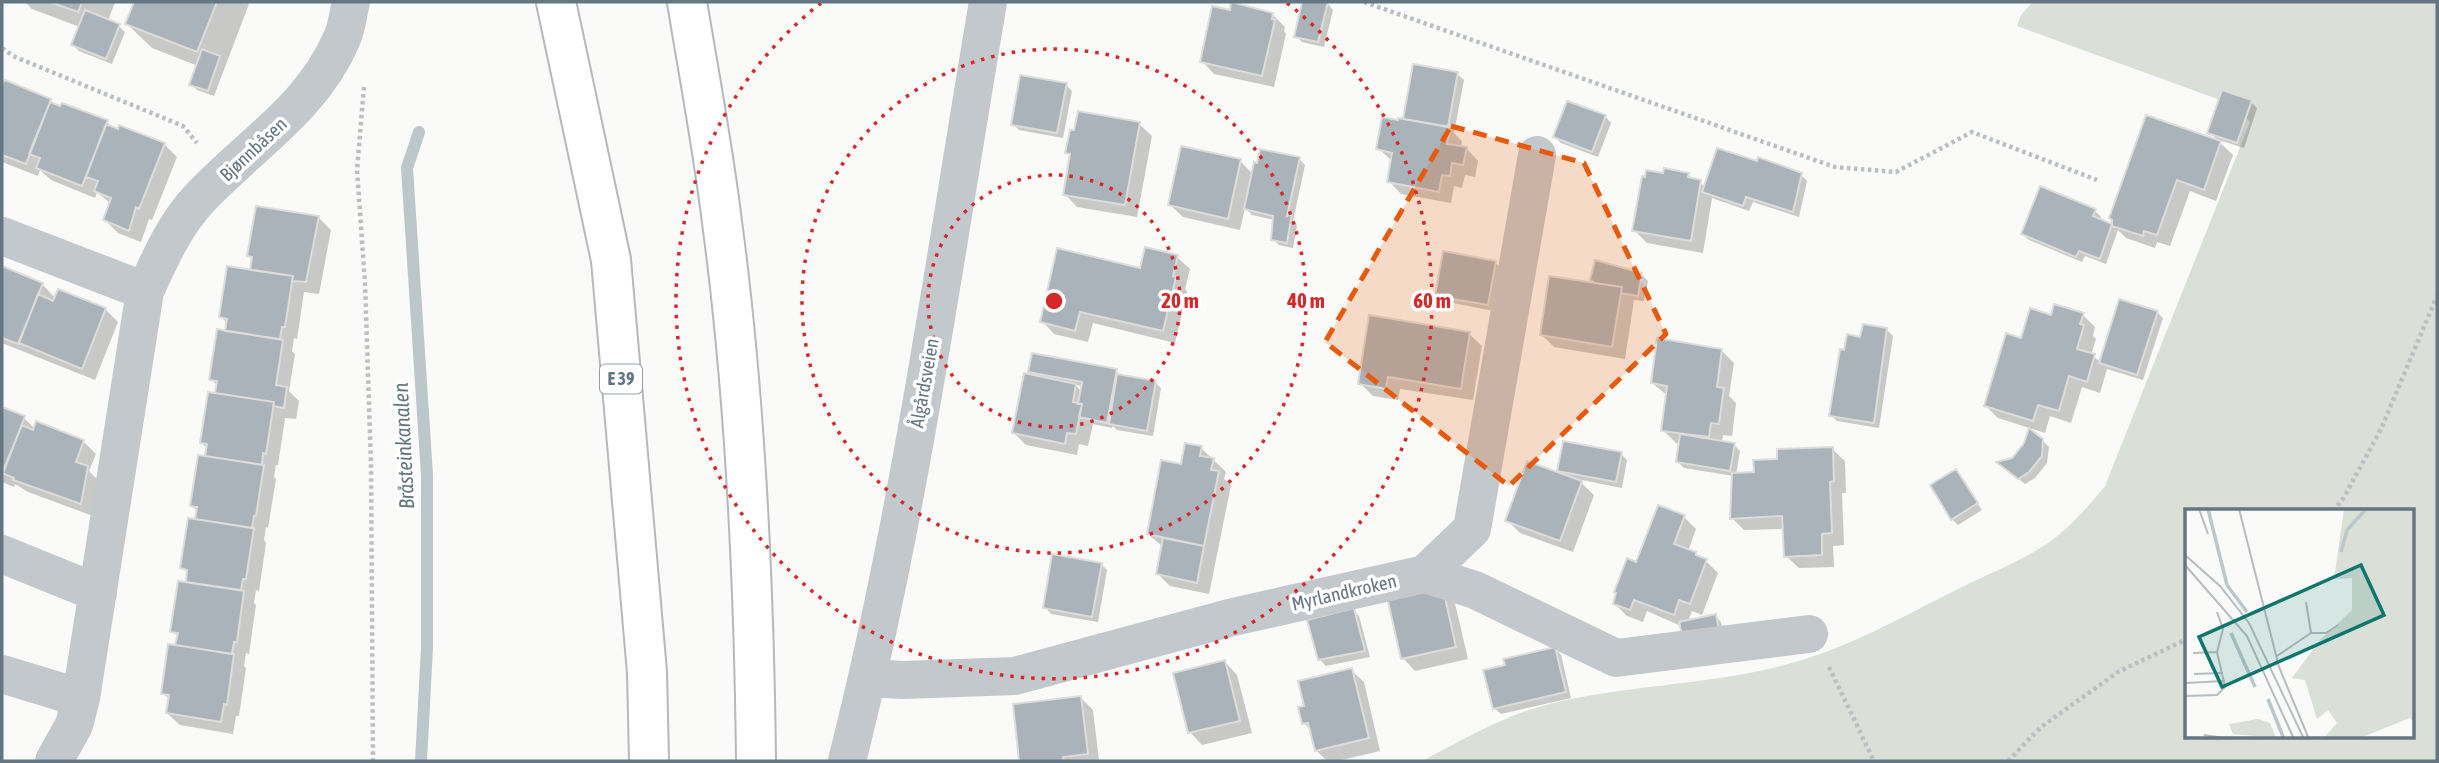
<svg xmlns="http://www.w3.org/2000/svg" width="2439" height="763" font-family="'Asap Condensed',sans-serif">
<rect width="100%" height="100%" fill="#fafaf8"/>
<path fill="#dadfd7" fill-rule="evenodd" d="M2033,2H2437V761H1422C1461,741 1499,718 1542,706C1620,685 1702,686 1781,666C1845,650 1902,617 1960,588C1988,574 2019,562 2045,545C2069,529 2087,508 2105,486L2250,122L2234,105L2017,26L2021,15ZM2187,511H2413V737H2187Z"/>
<path fill="#0003" fill-rule="evenodd" d="M25,2H115L108,21L119,26L125,32L112,64L79,51L73,45L80,27L32,9Z
M136,2H247L249,4L214,96L197,90L191,84L198,66L152,48L127,24Z
M1304,2L1327,3L1333,10L1324,47L1302,42L1296,36Z
M1231,12L1272,14L1285,27L1284,31L1286,34L1274,87L1214,74L1202,61Z
M1457,74L1464,80L1454,133L1462,141L1461,147L1466,148L1478,161L1475,177L1465,175L1462,188L1454,186L1451,203L1401,194L1389,181L1392,161L1378,148L1409,122Z
M1066,85L1072,91L1063,138L1019,130L1013,124Z
M2,86L50,100L56,106L107,122L114,129L164,144L177,157L152,220L149,219L141,242L118,233L105,220L111,204L97,192L95,198L51,180L40,170L38,176L2,162Z
M2251,102L2257,108L2244,148L2216,139L2233,155L2216,201L2190,191L2170,246L2157,242L2155,248L2126,238L2118,230L2106,264L2085,256L2082,262L2029,240L2023,234L2095,211L2101,217L2099,221L2113,227L2114,220L2220,142L2209,132Z
M1605,116L1611,123L1598,157L1561,143L1555,137Z
M1139,124L1152,136L1137,217L1077,207L1065,194L1071,156L1067,152Z
M1299,159L1305,165L1293,221L1297,225L1293,248L1279,245L1273,239L1274,220L1252,215L1245,208L1240,230L1183,217L1170,205L1240,161L1253,174Z
M1664,175H1688L1706,187L1801,175L1807,181L1799,217L1753,202L1749,211L1712,198L1703,253L1647,243L1634,230Z
M318,217L331,230L319,294L304,292L297,339L294,338L292,351L295,354L289,391L299,401L296,419L285,418L278,465H276L274,477L276,479L268,528L266,527L264,540L266,543L259,591L256,590L254,603L256,605L249,654L246,653L244,666L246,668L239,716H236L233,734L180,725L167,713L170,700L163,693L177,647L179,637L172,631L189,574L182,568L197,521L198,512L192,505L208,449L202,443L217,395L218,386L211,379L228,324L221,317L252,272L254,260L249,256Z
M1177,257L1190,269L1185,289L1187,291L1175,343L1093,323L1088,342L1054,334L1042,321L1141,270Z
M1495,262L1501,268L1494,311L1443,301L1437,295Z
M2,268L42,284L56,299L105,309L118,322L95,380L2,343Z
M1641,274L1648,281L1644,301L1634,300L1625,359L1554,347L1542,335Z
M2157,312L2163,318L2143,380L2107,369L2100,393L2082,387L2071,423L2050,416L2045,433L1998,418L1986,406L2022,340L2052,317L2083,315L2095,327L2093,336L2096,339L2091,355L2101,362Z
M1887,330L1893,336L1879,428L1837,421L1831,415L1846,351L1862,339Z
M1469,334L1482,346L1473,400L1400,389L1398,400L1373,396L1360,383Z
M1721,350L1734,363L1729,396L1736,403L1732,436L1723,435L1722,443L1734,445L1740,451L1736,475L1756,474L1779,460L1832,449L1845,461L1846,493H1842L1844,545L1833,546L1834,567L1799,568L1786,556L1785,529L1744,530L1732,518L1734,476L1684,468L1678,462L1680,444L1676,443L1663,430L1668,396L1652,383Z
M1116,371L1122,377L1155,382L1161,388L1153,436L1117,430L1113,426L1112,428L1093,424L1088,446L1079,444L1077,455L1026,445L1014,433L1036,377L1030,372ZM1075,385L1083,386L1082,392Z
M2,409L24,418L35,429L83,441L96,454L89,471L99,481L93,516L28,492L15,484L14,487L2,482Z
M2042,440L2049,447L2047,463L2035,478L2025,484L2005,468L2025,443Z
M1201,448L1226,472L1224,479L1231,485L1209,594L1170,586L1158,574L1163,547L1148,534L1182,466Z
M1621,454L1627,460L1622,488L1577,479L1594,495L1573,552L1520,533L1507,520L1566,477L1559,470Z
M1956,471L1982,510L1958,525L1952,519Z
M1684,517L1696,529L1688,551L1706,561L1718,573L1702,615L1692,611L1688,622L1715,616L1721,622L1726,646L1647,611L1643,622L1627,616L1615,604L1637,564Z
M1101,564L1107,570L1098,622L1051,614L1045,607Z
M1389,599H1454L1468,659L1415,671L1403,658Z
M1353,610L1359,616L1370,657L1326,666L1319,659Z
M1555,649L1561,655L1571,698L1501,714L1494,708Z
M1225,662L1237,675L1252,733L1202,745L1190,732Z
M1351,670L1364,682L1380,751L1337,761H1327L1317,751L1312,731L1304,723L1306,707Z
M1081,698L1093,710L1099,761H1021L1015,705Z"/>
<g fill="none" stroke-linecap="round" stroke-linejoin="round">
<path stroke="#bbc7cb" stroke-width="12" d="M419,132L407,168L427,475V648L421,761"/>
</g>
<path fill="#aab3b9" stroke="#dcdcda" stroke-width="2" d="M50,2H82L78,12Z
M134,2H217L197,52L125,24Z
M1231,2L1273,13L1272,19L1275,20L1262,76L1200,62L1212,6L1230,10Z
M1302,2H1328L1318,42L1294,37Z
M85,10L120,24L106,59L71,45Z
M202,49L220,56L208,91L189,85Z
M1413,64L1458,72L1448,127L1403,119Z
M1020,75L1067,83L1057,133L1011,125Z
M5,80L51,99L26,164L2,155V84Z
M2222,90L2252,100L2237,143L2207,133Z
M1567,101L1606,115L1592,152L1553,137Z
M50,102L60,106L62,103L108,120L82,186L36,168L40,158L29,154Z
M1078,111L1140,122L1125,205L1063,195L1070,154L1065,153L1070,130H1074Z
M2146,115L2221,141L2204,190L2177,180L2157,235L2144,231L2143,236L2112,226V220L2109,218Z
M1382,117L1398,120V118L1451,127L1447,144L1467,147L1463,165L1452,163L1450,176L1442,175L1439,192L1387,182L1392,153L1376,149Z
M106,124L118,129L119,125L165,143L139,209L136,207L129,231L103,220L111,198L94,191L98,181L86,177Z
M1181,146L1241,159L1228,219L1168,205Z
M1717,148L1757,161L1758,157L1802,173L1793,212L1746,197L1743,206L1702,192Z
M1260,149L1300,157L1287,216L1292,214L1287,243L1271,240L1273,216L1244,209L1254,162L1257,163Z
M1664,168L1689,173L1688,177L1701,180L1691,241L1632,231L1642,176L1645,177L1646,170L1663,173Z
M2040,186L2096,209L2093,216L2112,224L2100,259L2079,251L2076,257L2021,234Z
M256,206L319,216L306,282L292,281L293,276L250,270L252,257L247,256Z
M1145,247L1178,255L1173,276L1176,277L1163,331L1080,312L1075,331L1040,322L1057,248L1140,268Z
M1443,251L1496,261L1488,305L1435,296Z
M1595,260L1642,273L1638,296L1621,293L1622,287L1595,283L1590,280Z
M2,266L43,283L18,344L2,338Z
M227,266L293,276L285,327H282L280,339L225,331L227,319L219,317Z
M1549,276L1622,287L1612,347L1540,335Z
M58,289L106,308L82,369L19,343L38,294L53,301Z
M2119,299L2158,311L2137,375L2099,363Z
M2054,304L2084,313L2080,324L2084,325L2077,349L2095,354L2087,382L2069,376L2059,411L2038,405L2033,421L1984,406L2006,333L2021,338L2030,308L2051,315Z
M1369,315L1470,332L1461,389L1388,377L1386,389L1358,384Z
M1863,324L1887,328L1874,423L1829,416L1840,349L1844,350L1847,334L1860,337Z
M217,329L283,340L276,385L287,387L284,408L273,406L274,402L215,393L217,381L209,380Z
M1657,338L1722,349L1717,387L1724,388L1719,424L1711,423L1709,437L1661,431L1667,386L1651,383Z
M1032,353L1117,369L1107,423L1079,417L1082,404H1078L1082,382L1028,372Z
M1024,373L1076,384L1073,402L1082,404L1076,434L1067,433L1065,444L1012,433Z
M1117,374L1156,381L1147,431L1109,424Z
M208,392L274,402L266,454L263,453L262,465L205,456L207,444L200,443Z
M2,407L25,416L2,476Z
M36,421L84,440L76,462L88,466L81,504L13,480L14,478L2,473L22,425L33,430Z
M2029,428L2043,439L2042,456L2029,472L2018,479L1996,462L2012,458L2024,443Z
M1680,434L1735,443L1730,471L1676,462Z
M1563,441L1622,452L1616,482L1557,471Z
M1185,443L1202,446L1200,456L1214,458L1211,470L1219,471L1204,546L1147,534L1161,460L1181,464Z
M1833,447L1834,481L1830,482L1832,533L1822,534V555L1784,557L1782,516L1730,519L1732,473L1754,472L1753,460L1777,459V449Z
M198,455L264,465L256,516H254L252,528L195,519L197,507L190,506Z
M1527,461L1582,481L1560,541L1505,521Z
M1956,469L1978,503L1951,520L1930,485Z
M1658,505L1685,515L1674,544L1696,552V555L1707,559L1690,604L1679,600L1674,615L1634,600L1630,610L1613,604L1616,593L1614,592L1627,558L1636,562Z
M188,518L254,528L246,579H243L241,590L186,582L187,570L180,568Z
M1163,538L1204,546L1197,583L1156,574Z
M1052,554L1102,563L1092,617L1043,608Z
M178,581L244,591L237,642H234L232,654L175,645L178,633L170,632Z
M1442,584L1456,647L1401,659L1387,597Z
M1354,608L1365,651L1318,660L1307,620Z
M1716,614L1721,640L1685,648L1679,622Z
M168,644L234,654L227,705L224,704L221,722L166,713L169,695L161,694Z
M1555,647L1566,692L1493,709L1483,670L1505,665L1503,659Z
M1225,660L1240,721L1188,733L1173,673Z
M1352,668L1369,738L1315,751L1308,723L1302,724L1298,707L1304,706L1298,681Z
M1081,696L1088,754L1063,757L1064,761H1019L1013,704Z"/>
<g fill="none" stroke-linecap="round" stroke-linejoin="round">
<g stroke="#b4b9bd" stroke-width="42">
<path id="highway" d="M556,2L611,260L647,672L649,761
M687,2C699,75 713,148 722,222C746,400 754,582 756,761"/>
</g>
<path stroke="#bbbfc2" stroke-width="4.5" stroke-dasharray="3.5 3.5" stroke-linecap="butt" d="M1364,2L1835,167L1896,172L1972,132L2097,180
M2,48L13,56L183,126L197,143
M364,87L357,170L365,283L371,464L373,761
M2333,511L2343,499L2381,429L2437,296
M1829,667L1874,761
M2008,761L2041,727L2118,672L2187,639"/>
<path stroke="#c3c8cc" stroke-width="38" d="M2,236L145,291
M2,554L98,593
M1425,574L1472,529L1537,155
M2,674L81,698
M868,678L903,680L1015,676L1229,618L1425,574L1475,590L1616,658L1809,634
M54,761L74,725L81,698L145,291C160,259 174,226 198,200C249,145 312,109 342,38C347,27 348,14 351,2
M847,761C910,512 945,255 988,2"/>
<use href="#highway" stroke="#fff" stroke-width="38"/>
</g>
<path fill="#e8590c" fill-opacity="0.2" stroke="#e8590c" stroke-width="5" stroke-dasharray="14 9" stroke-linejoin="round" d="M1451,126L1584,163L1666,334L1509,486L1325,342Z"/>
<g fill="none" stroke="#d62828" stroke-width="3.5" stroke-dasharray="3.5 7">
<circle cx="1054" cy="301" r="126"/>
<circle cx="1054" cy="301" r="252"/>
<path d="M1287 3A378 378 0 1 1 821 3"/>
</g>
<g text-anchor="middle" stroke-width="7" stroke-linejoin="round" paint-order="stroke">
<rect fill="#fff" stroke="#939fa8" stroke-width="2" x="600" y="364.5" width="42" height="29" rx="5"/>
<g font-size="18" font-weight="bold" fill="#657683">
<text x="621" y="385">E 39</text>
</g>
<g font-size="19" fill="#657683" stroke="#fff">
<text transform="translate(253 149) rotate(-43)" y="7">Bjønnbåsen</text>
<text transform="translate(924 383) rotate(-80)" y="7">Ålgårdsveien</text>
<text transform="translate(1344 592) rotate(-13)" y="7">Myrlandkroken</text>
</g>
<g font-size="21" font-style="italic" fill="#60757c" stroke="#fff">
<text transform="translate(404 446) rotate(-93)" y="7">Bråsteinkanalen</text>
</g>
</g>
<g transform="translate(2185 509)">
<rect width="229" height="229" fill="#fafaf8"/>
<path d="M159,0H229V213L225,209L175,229H139L152,214L143,201L132,210L120,171L107,169L135,131L167,101V69L149,70ZM73,210L85,214L91,229L48,225L44,215Z" fill="#dadfd7"/>
<path fill="none" stroke="#bbc7cb" stroke-width="3.5" d="M23,0L42,76L62,103M156,43L162,21L181,0M46,124L70,178M83,190L99,230"/>
<path fill="none" stroke="#b5bdc2" stroke-width="2" d="M14,0L23,25M54,0L94,158L124,230M0,46L35,77L64,114L119,230M0,56L62,127L109,230M121,93L126,124M8,144L32,143M92,147L126,124H141L153,116M9,165L38,164M0,174L40,172M0,187L32,186L40,178L32,143L38,120L32,103M19,226L46,230"/>
<path fill="#0f766e" fill-opacity="0.15" stroke="#0f766e" stroke-width="3.5" d="M176,56L199,106L37,178L14,128Z"/>
<rect width="229" height="229" fill="none" stroke="#657683" stroke-width="3.5"/>
</g>
<circle cx="1054" cy="301" r="10" fill="#d62828" stroke="#fff" stroke-width="3.5"/>
<g font-size="21" text-anchor="middle" font-weight="bold" fill="#d62828" stroke="#fff" stroke-width="7" stroke-linejoin="round" paint-order="stroke">
<text x="1180" y="308">20 m</text>
<text x="1306" y="308">40 m</text>
<text x="1432" y="308">60 m</text>
</g>
<rect width="2439" height="763" fill="none" stroke="#657683" stroke-width="7"/>
</svg>
